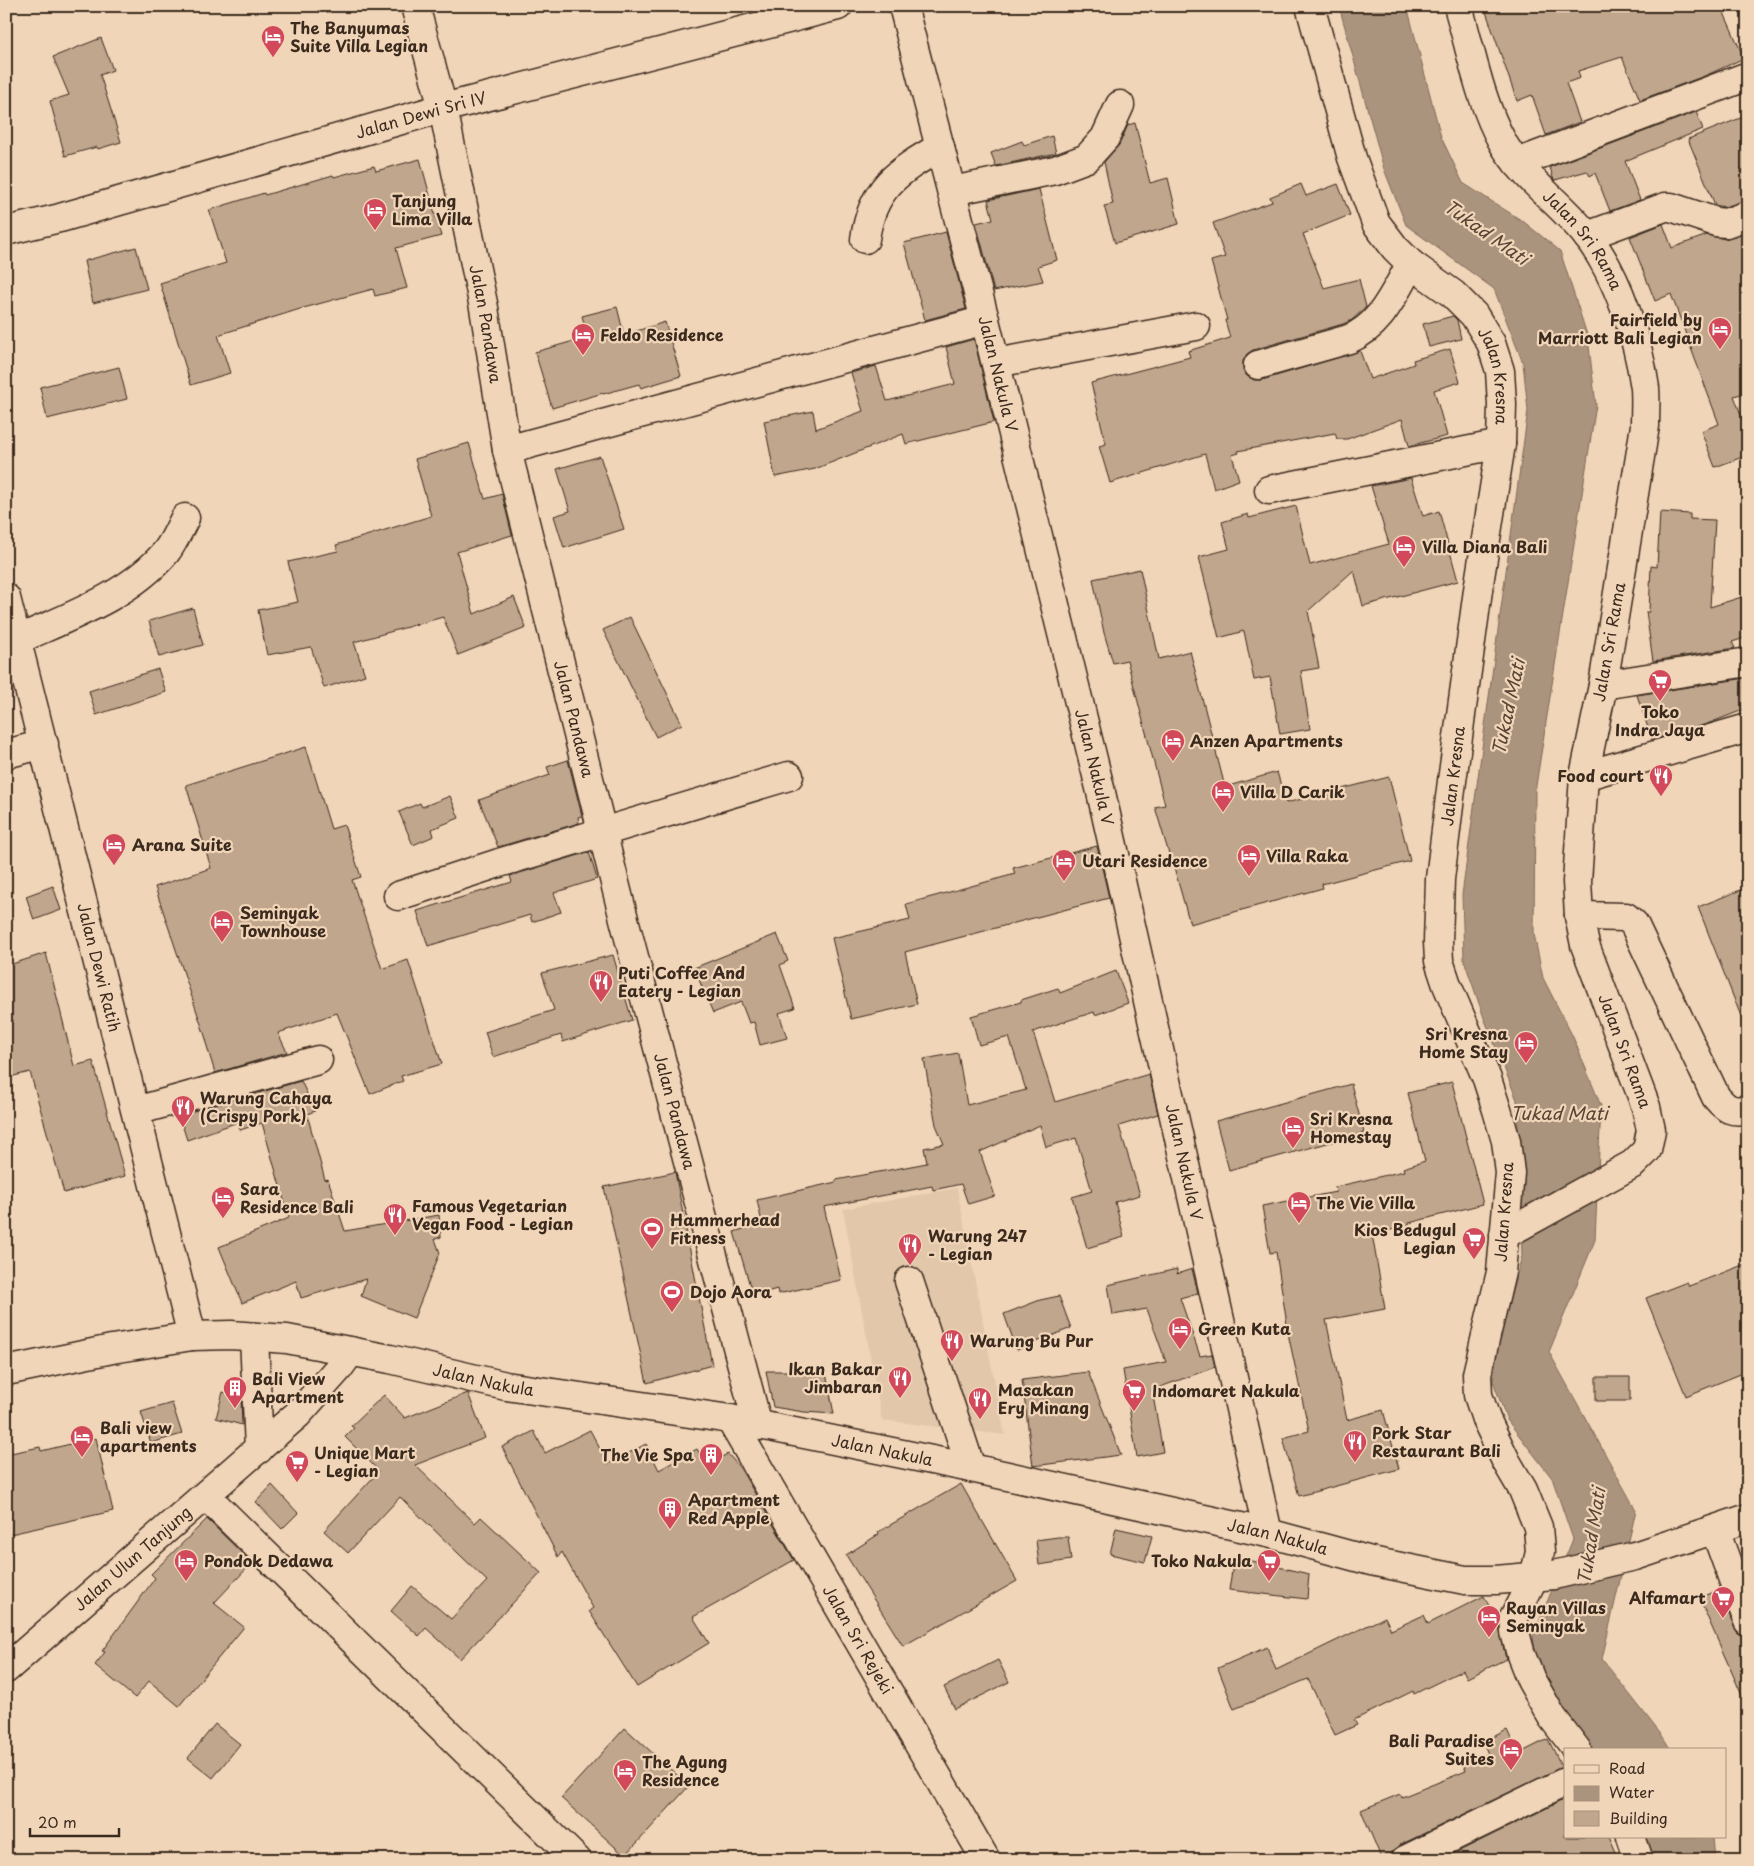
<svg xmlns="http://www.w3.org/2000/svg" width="1754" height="1866" font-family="'Playpen Sans',sans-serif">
<rect width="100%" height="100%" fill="#f1d5b8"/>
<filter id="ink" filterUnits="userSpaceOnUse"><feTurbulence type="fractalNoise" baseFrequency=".02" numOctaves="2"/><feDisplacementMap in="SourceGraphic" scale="10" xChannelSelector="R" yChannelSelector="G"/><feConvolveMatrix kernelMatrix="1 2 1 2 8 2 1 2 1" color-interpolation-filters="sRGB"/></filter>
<g filter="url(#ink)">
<path fill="#e2c7ab" d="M957,1188L1005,1435L882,1420L843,1209Z"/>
<path fill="#ab947e" stroke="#7e6a58" d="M1339,6H1407L1441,137L1463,183L1524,222L1560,251L1588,338L1596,405L1535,792L1534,934L1543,978L1573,1037L1601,1106L1595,1240L1549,1352L1636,1510L1602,1659L1663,1737L1671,1750H1584L1538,1678L1533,1636L1573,1539L1552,1478L1507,1420L1493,1381L1499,1337L1522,1256L1517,1100L1484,1018L1464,960L1462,895L1528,410L1523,363L1494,289L1406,225L1384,169Z
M1644,1837H1713L1715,1860H1653Z"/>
<path fill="#bfa68d" stroke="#3b2a1e" d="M1484,6H1721L1744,58L1707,75L1640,100L1622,57L1578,71L1580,78L1566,83L1580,122L1546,135L1532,95L1517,101Z
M101,38L113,70L100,75L121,142L98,149L97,147L65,156L50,101L69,95L53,57Z
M1696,112L1703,129L1625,161L1640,200L1610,211L1595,173L1590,176L1587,171L1555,180L1553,178L1550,167Z
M1748,115V200L1724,207L1715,205L1688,139Z
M1135,123L1150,183L1168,178L1179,224L1115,243L1104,206L1113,204L1104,162L1119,145L1128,125Z
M1052,136L1056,153L996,166L991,153L1022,141L1024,145Z
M420,159L441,236L396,248L407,288L375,296L373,289L300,309L218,335L230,373L191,385L160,283L226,263L209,210L264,193L265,195L333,175L334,177L374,166L376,171Z
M1301,184L1306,196L1338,184L1350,215L1303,234L1324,288L1359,279L1366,307L1352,320L1343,324L1253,350L1247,354L1243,361V370L1247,376L1254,380H1262L1360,351L1370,379L1414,364L1413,360L1450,349L1460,382L1434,390L1447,436L1409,446L1402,419L1347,439H1337L1335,433L1238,451L1239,453L1232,455L1239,480L1214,489L1205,454L1110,483L1099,446L1106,444L1091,383L1190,357L1188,351L1230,338L1225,320H1227L1211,261L1225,257L1213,223L1272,202L1270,197Z
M1039,189L1057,260L1038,266L1043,281L994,291L976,223L993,219L988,200Z
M1663,224L1672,248L1707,235L1725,239L1748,232V392L1734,396L1748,433V455L1715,467L1701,431L1719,424L1671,294L1655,301L1630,237Z
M946,232L966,309L925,320L904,243Z
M136,247L147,289L93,303L84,261Z
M617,307L624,335L665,322L681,376L641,388L639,384L603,394V393L552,408L535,352L588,337L582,316Z
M1453,316L1457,320L1461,339L1429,347L1423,324Z
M974,339L994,422L906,444L903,434L815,469L775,477L764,421L813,411L816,429L863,411L851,373L876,366L887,401L955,384L946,347Z
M119,367L127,399L47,419L40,387Z
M469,443L485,499L502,494L512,535L457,552L474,614L514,597L526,628L458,655L443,617L354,642L365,675L324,688L311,647L267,655L258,610L298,602L288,562L338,551L336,545L431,516L415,459Z
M600,456L624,529L564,548L554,516L570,511L557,469Z
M1411,478L1423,516L1439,511L1458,581L1363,606L1354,570L1308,611L1319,668L1301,671L1310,729L1280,734L1270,677L1254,680L1244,631L1219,638L1199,557L1229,549L1222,522L1248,514L1249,518L1296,506L1310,565L1389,544L1371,486Z
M1660,512L1690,514V519L1715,520L1710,607L1748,595V637L1732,642L1735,648L1653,661L1646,612H1649L1651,566L1657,567Z
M1140,569L1159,659L1190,651L1225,787L1277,772L1286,803L1389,777L1410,861L1322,884L1323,888L1190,924L1170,853L1169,854L1155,807L1165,805L1127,660L1113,663L1104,633L1093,579Z
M193,608L203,645L159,657L149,621Z
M630,617L682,724L656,737L603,630Z
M158,669L166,692L96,715L89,691Z
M1746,678L1748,682V708L1707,724L1652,740L1637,695Z
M306,747L331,829L344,825L361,877L352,880L382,969L408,960L442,1064L401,1076L403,1081L370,1094L337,1013L278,1033L287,1052L215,1073L206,1043L207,1042L155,887L211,868L186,785Z
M568,760L582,816L578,817L579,823L498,847L479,800L550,775L547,767Z
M450,796L459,818L432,829L434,836L413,845L399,812L420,803L422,807Z
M1097,846L1109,898L905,952L917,1004L851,1019L832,938L910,920L906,904L1015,874L1013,868Z
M589,852L597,879L554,893L561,912L532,922L530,915L428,946L417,911L512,882L510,876Z
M53,886L61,910L34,920L26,896Z
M1748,887V1028L1746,1029L1698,907Z
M777,934L788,961L780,965L795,1008L779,1013L787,1038L760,1045L754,1022L749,1023L741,1002L713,1013L694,968Z
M46,953L74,1066L93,1061L125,1176L64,1193L30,1072L6,1078V966Z
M613,955L632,1020L563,1042L561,1035L493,1057L485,1032L554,1010L542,973Z
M1116,971L1128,1003L1095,1015L1094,1012L1033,1032L1055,1102L1149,1074L1158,1114L1119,1126L1140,1195L1115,1202L1124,1237L1087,1248L1072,1197L1092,1191L1076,1138L1046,1147L1040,1125L980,1152L995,1196L968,1204L961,1184L933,1190L932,1186L824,1207L841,1280L778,1294L777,1289L753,1296L734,1232L762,1223L757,1200L836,1182V1180L927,1163L924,1148L944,1144L936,1125L924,1059L958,1053L967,1105L1026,1090L1009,1037L979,1045L971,1016L1021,1002V1000L1058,988L1060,993Z
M301,1081L315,1111L307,1114L325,1180L328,1179L345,1231L439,1215L441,1237L435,1239L440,1253L414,1318L361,1296L366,1279L301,1298L296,1281L242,1303L219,1247L289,1218L262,1123L240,1130L238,1122L187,1140L179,1115Z
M1452,1082L1483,1204L1409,1223V1226L1372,1234L1385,1309L1326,1320L1347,1420L1383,1410L1399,1469L1299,1496L1283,1438L1309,1431L1289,1338L1276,1252L1270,1253L1262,1206L1336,1192L1335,1187L1404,1171L1403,1168L1425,1161L1408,1093Z
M1351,1084L1364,1133L1229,1170L1216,1121Z
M675,1172L712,1365L647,1383L604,1187Z
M1748,1263V1371L1686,1396L1646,1298L1687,1282L1689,1286Z
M1177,1269V1274L1192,1269L1198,1293L1180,1298L1200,1356L1212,1354L1215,1367L1152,1390L1163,1452L1137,1457L1123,1370L1166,1362L1147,1309L1113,1315L1108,1285Z
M1059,1296L1071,1328L1017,1350L1004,1314L1040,1300Z
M825,1368L834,1414L804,1412L773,1407L766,1371H798Z
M1088,1372L1121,1455L1033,1466L1022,1380Z
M1596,1377H1630V1401H1596Z
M223,1392L241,1397L242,1425L216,1418Z
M468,1393L485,1438L415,1465L475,1523L481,1517L541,1573L460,1659L426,1628L419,1636L391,1611L412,1586L451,1619L487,1581L400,1497L348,1553L324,1531L379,1471L345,1437L354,1428L351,1426L384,1395L405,1418Z
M172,1403L182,1434L151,1443L141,1412Z
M590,1430L608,1464L646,1444L659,1470L697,1449L706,1464L728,1454L740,1468L794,1560L693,1617L709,1643L637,1687L589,1611L593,1608L562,1552L558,1557L502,1447L534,1431L545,1453Z
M96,1438L113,1511L6,1535V1454L40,1447L41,1451Z
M961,1484L1017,1581L903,1646L846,1555L879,1534L878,1532Z
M272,1485L298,1513L282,1529L256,1502Z
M207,1519L252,1563L214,1603L244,1627L179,1706L149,1681L135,1698L95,1665L105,1652L102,1651L155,1578L151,1574Z
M1116,1528L1152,1536L1145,1562L1110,1554Z
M1058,1537H1068L1071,1560L1039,1565L1036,1540Z
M1234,1557L1309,1574L1307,1599L1229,1590Z
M1720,1589L1734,1627L1738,1633L1748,1636V1709L1699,1598Z
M1484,1596L1499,1626L1506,1659L1467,1678L1463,1670L1414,1694L1413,1691L1354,1720L1357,1725L1335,1735L1308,1679L1234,1709L1218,1668L1267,1647L1276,1670L1385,1617L1391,1630L1424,1615L1428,1624Z
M998,1660L1009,1682L955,1709L944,1687Z
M215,1724L240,1744L213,1778L188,1758Z
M625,1728L689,1786L625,1856L561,1798Z
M1507,1730L1518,1754L1548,1739L1562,1767L1398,1846L1392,1852L1390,1860H1382L1361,1810L1400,1794L1402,1797L1466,1771L1463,1764L1488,1754L1483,1742Z
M1565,1799V1837H1609L1619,1860H1441Z"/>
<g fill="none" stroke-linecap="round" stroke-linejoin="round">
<g stroke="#3b2a1e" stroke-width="31">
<g id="minor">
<path id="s1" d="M415,6L443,108L484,308L507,450L624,919L758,1426"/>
<path id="s2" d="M903,6L985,320L1100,788L1268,1533"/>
<path id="s3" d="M1310,6L1352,158L1376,223L1395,248L1411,264L1453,294L1474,315L1491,343L1500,371L1502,404L1501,444L1478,590L1452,781L1440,879L1438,942L1439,961L1447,985L1487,1079L1497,1110L1506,1141L1510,1173L1501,1272L1477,1374L1478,1395L1486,1419L1506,1461L1523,1490L1538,1527L1540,1552L1534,1577L1514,1617L1515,1632L1521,1655L1531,1680L1552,1717L1577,1750"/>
<path id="s4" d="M1458,6C1471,51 1480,102 1503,143C1524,179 1562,204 1587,236C1618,276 1638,338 1645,388C1646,400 1645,413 1645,426L1603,685L1584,776L1577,882L1579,916L1585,945L1646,1107L1651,1130L1647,1150L1633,1164L1504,1235"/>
<path d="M1517,163L1748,76"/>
<path d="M952,191L1055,170L1087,158L1105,138L1120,105"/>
<path id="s5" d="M6,231L60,218L443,108L838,6"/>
<path d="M1587,236L1665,207H1671L1716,222L1726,223L1748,215"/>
<path d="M865,239C872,188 897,172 940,147"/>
<path d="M996,363L1196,326"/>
<path d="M1258,365L1349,339C1382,325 1393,294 1411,264"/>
<path d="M507,450L985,320"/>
<path d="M1269,490L1501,444"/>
<path id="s6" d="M6,598L192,1336"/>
<path d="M17,640C68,617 129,596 166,552C174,542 179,529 185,518"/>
<path d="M1603,685L1748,662"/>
<path d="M6,754L44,744"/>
<path d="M1584,776L1748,728"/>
<path d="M398,896L499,863L789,776"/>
<path d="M1579,916L1626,917L1634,924L1716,1097C1726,1109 1732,1113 1748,1109"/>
<path d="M136,1111L318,1060"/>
<path d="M909,1281L971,1468"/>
<path d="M254,1337L259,1449"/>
<path id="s7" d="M730,1419L986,1860"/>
<path d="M206,1496L577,1860"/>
<path d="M1715,1530L1748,1621"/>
<path id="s8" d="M6,1669L298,1414L338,1369L351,1351"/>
<path d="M1631,1837L1639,1860"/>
<path d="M1405,1860L1565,1782"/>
</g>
</g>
<g stroke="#3b2a1e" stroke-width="31">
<g id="major">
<path id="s9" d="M6,1371L112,1349L192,1336L231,1335L287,1339L390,1359L506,1386L730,1419L971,1468L1268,1533L1371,1561L1465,1580H1496L1554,1575L1635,1556L1748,1518"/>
</g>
</g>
<use href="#minor" stroke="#f1d5b8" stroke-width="28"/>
<use href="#major" stroke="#f1d5b8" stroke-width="28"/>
</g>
</g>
<defs>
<g id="hotel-pin" transform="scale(1.25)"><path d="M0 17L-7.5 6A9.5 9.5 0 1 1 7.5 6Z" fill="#d1495b" stroke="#f1d5b8"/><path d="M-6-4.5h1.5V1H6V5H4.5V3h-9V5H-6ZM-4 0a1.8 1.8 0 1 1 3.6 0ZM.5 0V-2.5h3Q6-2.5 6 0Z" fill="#fff"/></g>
<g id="supermarket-pin" transform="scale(1.25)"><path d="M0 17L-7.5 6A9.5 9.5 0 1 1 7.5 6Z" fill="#d1495b" stroke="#f1d5b8"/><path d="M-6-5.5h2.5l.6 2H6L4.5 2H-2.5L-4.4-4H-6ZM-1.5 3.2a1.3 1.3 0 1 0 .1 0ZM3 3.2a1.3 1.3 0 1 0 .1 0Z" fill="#fff"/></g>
<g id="restaurant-pin" transform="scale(1.25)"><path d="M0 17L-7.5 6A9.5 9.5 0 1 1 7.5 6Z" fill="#d1495b" stroke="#f1d5b8"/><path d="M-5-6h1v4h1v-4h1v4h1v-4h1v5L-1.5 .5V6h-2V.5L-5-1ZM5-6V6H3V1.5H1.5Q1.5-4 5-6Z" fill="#fff"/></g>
<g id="stadium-pin" transform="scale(1.25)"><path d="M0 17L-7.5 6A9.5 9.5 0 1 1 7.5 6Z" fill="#d1495b" stroke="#f1d5b8"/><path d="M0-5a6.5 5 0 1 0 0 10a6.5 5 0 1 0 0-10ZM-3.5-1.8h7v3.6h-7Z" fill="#fff"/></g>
<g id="building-pin" transform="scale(1.25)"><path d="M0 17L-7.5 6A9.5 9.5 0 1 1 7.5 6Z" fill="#d1495b" stroke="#f1d5b8"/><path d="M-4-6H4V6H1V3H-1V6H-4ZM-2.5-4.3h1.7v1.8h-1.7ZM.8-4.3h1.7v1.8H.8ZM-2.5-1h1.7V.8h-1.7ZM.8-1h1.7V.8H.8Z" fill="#fff"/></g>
</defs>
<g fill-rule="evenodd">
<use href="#hotel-pin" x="273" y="37"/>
<use href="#hotel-pin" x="375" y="210"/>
<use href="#hotel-pin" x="1720" y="329"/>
<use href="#hotel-pin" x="583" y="335"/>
<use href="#hotel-pin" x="1404" y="547"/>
<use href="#supermarket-pin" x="1660" y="681"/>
<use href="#hotel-pin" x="1173" y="741"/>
<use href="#restaurant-pin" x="1661" y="776"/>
<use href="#hotel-pin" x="1223" y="792"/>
<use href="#hotel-pin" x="114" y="845"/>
<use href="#hotel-pin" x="1249" y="856"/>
<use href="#hotel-pin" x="1064" y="861"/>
<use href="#hotel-pin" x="222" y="922"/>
<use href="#restaurant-pin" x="601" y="982"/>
<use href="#hotel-pin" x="1526" y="1043"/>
<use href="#restaurant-pin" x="183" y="1107"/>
<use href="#hotel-pin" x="1293" y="1128"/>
<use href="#hotel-pin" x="223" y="1198"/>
<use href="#hotel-pin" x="1299" y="1203"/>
<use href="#restaurant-pin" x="395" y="1215"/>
<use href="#stadium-pin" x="652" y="1229"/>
<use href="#supermarket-pin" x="1474" y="1239"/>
<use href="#restaurant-pin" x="910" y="1245"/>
<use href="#stadium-pin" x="672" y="1292"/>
<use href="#hotel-pin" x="1180" y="1329"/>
<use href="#restaurant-pin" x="952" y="1341"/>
<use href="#restaurant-pin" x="900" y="1378"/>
<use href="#building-pin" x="235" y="1388"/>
<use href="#supermarket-pin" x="1134" y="1391"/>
<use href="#restaurant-pin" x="980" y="1399"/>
<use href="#hotel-pin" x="82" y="1437"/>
<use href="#restaurant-pin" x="1355" y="1442"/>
<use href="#building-pin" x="711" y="1455"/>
<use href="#supermarket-pin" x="297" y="1462"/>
<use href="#building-pin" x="670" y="1509"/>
<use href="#hotel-pin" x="186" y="1561"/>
<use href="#supermarket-pin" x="1269" y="1561"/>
<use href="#supermarket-pin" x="1723" y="1598"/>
<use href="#hotel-pin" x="1489" y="1617"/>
<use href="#hotel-pin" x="1511" y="1750"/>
<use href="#hotel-pin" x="625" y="1771"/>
</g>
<g text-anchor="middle" stroke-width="4.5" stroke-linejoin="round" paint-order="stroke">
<g font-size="16" font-weight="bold" fill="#3b2a1e" stroke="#f1d5b8" text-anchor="start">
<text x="290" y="34">The Banyumas<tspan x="290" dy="18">Suite Villa Legian</tspan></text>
<text x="392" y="207">Tanjung<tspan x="392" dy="18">Lima Villa</tspan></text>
<text x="1702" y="326" text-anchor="end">Fairfield by<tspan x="1702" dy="18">Marriott Bali Legian</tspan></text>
<text x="600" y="341">Feldo Residence</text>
<text x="1422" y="553">Villa Diana Bali</text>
<text x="1660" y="718" text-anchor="middle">Toko<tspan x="1660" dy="18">Indra Jaya</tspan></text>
<text x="1190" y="747">Anzen Apartments</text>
<text x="1644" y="782" text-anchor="end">Food court</text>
<text x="1240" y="798">Villa D Carik</text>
<text x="132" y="851">Arana Suite</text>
<text x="1266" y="862">Villa Raka</text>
<text x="1082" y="867">Utari Residence</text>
<text x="240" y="919">Seminyak<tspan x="240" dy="18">Townhouse</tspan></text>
<text x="618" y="979">Puti Coffee And<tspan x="618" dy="18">Eatery - Legian</tspan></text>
<text x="1508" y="1040" text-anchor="end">Sri Kresna<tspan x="1508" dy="18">Home Stay</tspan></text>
<text x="200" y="1104">Warung Cahaya<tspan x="200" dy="18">(Crispy Pork)</tspan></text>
<text x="1310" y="1125">Sri Kresna<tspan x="1310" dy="18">Homestay</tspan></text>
<text x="240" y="1195">Sara<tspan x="240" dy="18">Residence Bali</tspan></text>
<text x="1316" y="1209">The Vie Villa</text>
<text x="412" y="1212">Famous Vegetarian<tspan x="412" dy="18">Vegan Food - Legian</tspan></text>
<text x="670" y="1226">Hammerhead<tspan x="670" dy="18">Fitness</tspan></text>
<text x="1456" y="1236" text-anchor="end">Kios Bedugul<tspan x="1456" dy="18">Legian</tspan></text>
<text x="928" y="1242">Warung 247<tspan x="928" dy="18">- Legian</tspan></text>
<text x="690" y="1298">Dojo Aora</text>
<text x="1198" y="1335">Green Kuta</text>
<text x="970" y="1347">Warung Bu Pur</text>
<text x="882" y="1375" text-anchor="end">Ikan Bakar<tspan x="882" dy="18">Jimbaran</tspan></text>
<text x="252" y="1385">Bali View<tspan x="252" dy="18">Apartment</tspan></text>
<text x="998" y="1396">Masakan<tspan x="998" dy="18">Ery Minang</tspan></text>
<text x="1152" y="1397">Indomaret Nakula</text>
<text x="100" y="1434">Bali view<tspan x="100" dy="18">apartments</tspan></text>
<text x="1372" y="1439">Pork Star<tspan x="1372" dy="18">Restaurant Bali</tspan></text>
<text x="314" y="1459">Unique Mart<tspan x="314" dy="18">- Legian</tspan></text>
<text x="694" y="1461" text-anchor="end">The Vie Spa</text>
<text x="688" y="1506">Apartment<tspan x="688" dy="18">Red Apple</tspan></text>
<text x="204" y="1567">Pondok Dedawa</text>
<text x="1252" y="1567" text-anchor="end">Toko Nakula</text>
<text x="1706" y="1604" text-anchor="end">Alfamart</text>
<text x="1506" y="1614">Rayan Villas<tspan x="1506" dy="18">Seminyak</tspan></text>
<text x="1494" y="1747" text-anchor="end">Bali Paradise<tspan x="1494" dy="18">Suites</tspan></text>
<text x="642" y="1768">The Agung<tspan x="642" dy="18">Residence</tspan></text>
</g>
<g font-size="16" fill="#3b2a1e" stroke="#f1d5b8">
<text dy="6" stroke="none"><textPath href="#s5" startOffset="431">Jalan Dewi Sri IV</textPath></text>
<text dy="6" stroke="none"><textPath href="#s4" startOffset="271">Jalan Sri Rama</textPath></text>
<text dy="6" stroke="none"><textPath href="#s1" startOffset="326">Jalan Pandawa</textPath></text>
<text dy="6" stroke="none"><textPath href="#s2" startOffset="380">Jalan Nakula V</textPath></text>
<text dy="6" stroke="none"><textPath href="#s3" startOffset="428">Jalan Kresna</textPath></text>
<text transform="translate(1609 642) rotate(-80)" y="6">Jalan Sri Rama</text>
<text dy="6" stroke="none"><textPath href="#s1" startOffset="731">Jalan Pandawa</textPath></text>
<text dy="6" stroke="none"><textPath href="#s2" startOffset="785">Jalan Nakula V</textPath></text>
<text transform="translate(1453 776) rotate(-83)" y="6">Jalan Kresna</text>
<text dy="6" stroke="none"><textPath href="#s6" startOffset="381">Jalan Dewi Ratih</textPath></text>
<text dy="6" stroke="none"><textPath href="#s4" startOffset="1111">Jalan Sri Rama</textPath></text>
<text dy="6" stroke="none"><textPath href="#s1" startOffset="1136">Jalan Pandawa</textPath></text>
<text dy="6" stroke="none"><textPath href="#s2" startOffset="1190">Jalan Nakula V</textPath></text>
<text transform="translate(1504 1212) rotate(-86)" y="6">Jalan Kresna</text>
<text dy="6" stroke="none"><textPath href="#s9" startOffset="485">Jalan Nakula</textPath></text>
<text dy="6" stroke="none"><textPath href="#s9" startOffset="890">Jalan Nakula</textPath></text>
<text dy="6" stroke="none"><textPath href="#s9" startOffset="1295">Jalan Nakula</textPath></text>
<text dy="6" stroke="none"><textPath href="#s8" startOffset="168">Jalan Ulun Tanjung</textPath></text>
<text dy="6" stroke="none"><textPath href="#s7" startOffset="255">Jalan Sri Rejeki</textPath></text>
</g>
<g font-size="18" font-style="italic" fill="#574436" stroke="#f1d5b8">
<text transform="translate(1486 233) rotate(35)" y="6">Tukad Mati</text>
<text transform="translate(1509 707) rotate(-78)" y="6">Tukad Mati</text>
<text x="1559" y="1120">Tukad Mati</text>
<text transform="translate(1592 1536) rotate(-81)" y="6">Tukad Mati</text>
</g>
</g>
<rect width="1754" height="1866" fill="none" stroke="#f1d5b8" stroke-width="25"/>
<rect x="12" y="12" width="1729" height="1841" fill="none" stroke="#3b2a1e" stroke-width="2" filter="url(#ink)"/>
<rect x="1564" y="1748" width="162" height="90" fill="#f1d5b8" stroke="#a8917a"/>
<rect x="1574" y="1765" width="25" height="8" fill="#f1d5b8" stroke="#a8917a"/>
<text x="1609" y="1774" font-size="15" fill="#3b2a1e">Road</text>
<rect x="1574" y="1786" width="25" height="15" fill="#ab947e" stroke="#a8917a"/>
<text x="1609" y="1798" font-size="15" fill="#3b2a1e">Water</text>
<rect x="1574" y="1811" width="25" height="15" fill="#bfa68d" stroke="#a8917a"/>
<text x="1609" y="1824" font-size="15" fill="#3b2a1e">Building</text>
<path d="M30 1828v8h89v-8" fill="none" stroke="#3b2a1e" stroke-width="2.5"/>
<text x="38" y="1828" font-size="15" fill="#3b2a1e" stroke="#f1d5b8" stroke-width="4" paint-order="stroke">20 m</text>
</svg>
